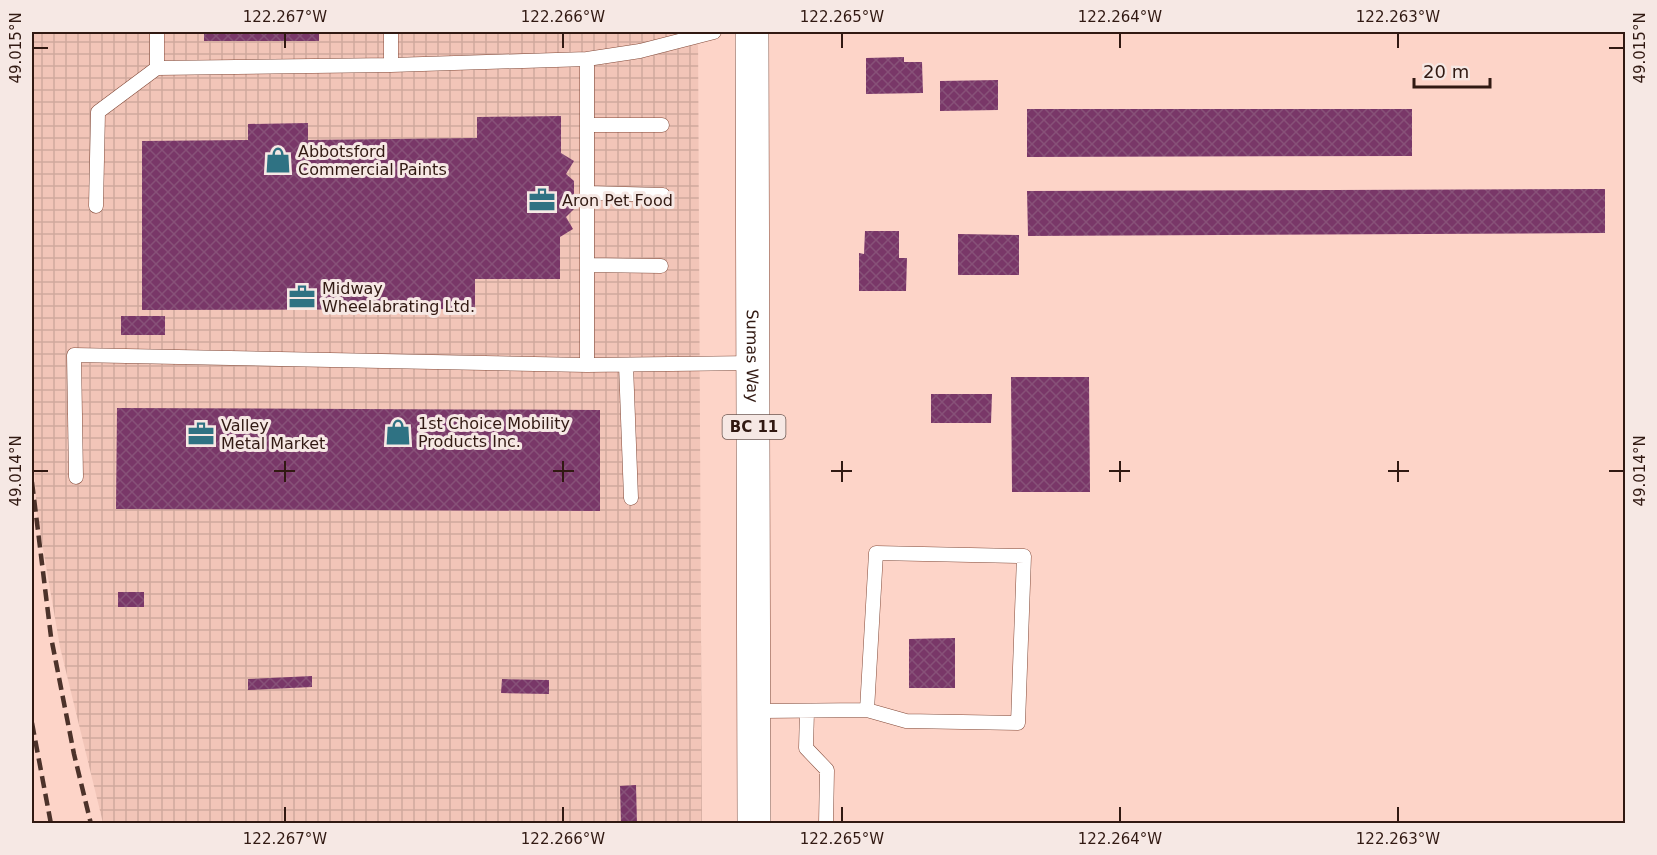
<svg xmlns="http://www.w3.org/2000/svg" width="1657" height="855" font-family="'DejaVu Sans',sans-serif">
<defs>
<pattern id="industrial-grid" width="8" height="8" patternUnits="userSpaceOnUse" patternTransform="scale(1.5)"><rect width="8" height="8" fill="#f2c5b8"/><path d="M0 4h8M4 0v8" fill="none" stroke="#d0a99d"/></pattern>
<pattern id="building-cross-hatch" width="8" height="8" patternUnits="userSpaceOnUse" patternTransform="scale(1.5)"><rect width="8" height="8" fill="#793768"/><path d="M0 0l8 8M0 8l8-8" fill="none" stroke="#875178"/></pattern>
</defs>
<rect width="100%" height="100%" fill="#fdd4c8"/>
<path fill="url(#industrial-grid)" d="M32,32H698L702,823H103L60,647L37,514L32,437Z"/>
<path fill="url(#building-cross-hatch)" d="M204,32H319V41H204Z
M904,57V62H922L923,93L866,94V58Z
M998,80V110L940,111V81Z
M1027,109H1412V156L1027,157Z
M561,116V153L574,161L566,174L574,181V209L566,217L573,229L560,237V279H475V309L142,310V141L248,140V124L308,123V140L477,138V117Z
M1605,189V233L1028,236L1027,191Z
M865,231H899V258H907L906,291H859V253L864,254Z
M958,234L1019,235V275H958Z
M121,316H165V335H121Z
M1011,377H1089L1090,492H1012Z
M931,394H992L991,423H931Z
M117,408L600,410V511L116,509Z
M118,592H144V607H118Z
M955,638V688H909V639Z
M312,676V687L248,690V679Z
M502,679L549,680V694L501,693Z
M636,785L637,824H621L620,786Z"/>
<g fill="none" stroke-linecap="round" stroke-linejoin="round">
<g stroke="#824938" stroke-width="15">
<path id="lane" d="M391,32V65
M157,68V32
M588,125H662
M588,193L663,195
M96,206L98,112L157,68L391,65L587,59
M587,265L661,266
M587,365V59L640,51L714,32
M626,365L631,498
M76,477L74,355L587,365L754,363
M754,711L867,710L906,721L1018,723L1024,556L876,553L867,710
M807,711L806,748L827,770L826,824"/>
</g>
<g stroke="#824938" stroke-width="34">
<g id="highway">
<path id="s1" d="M752,32L754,824"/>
</g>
</g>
<use href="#lane" stroke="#fff" stroke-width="14"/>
<use href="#highway" stroke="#fff" stroke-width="33"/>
<path stroke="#4c322a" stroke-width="4.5" stroke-dasharray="12 6" stroke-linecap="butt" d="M32,482L51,637L74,754L91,824
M32,723L51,824"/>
</g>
<path fill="none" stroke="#311912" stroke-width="2" d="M285,33V48M563,33V48M842,33V48M1120,33V48M1398,33V48M33,48H48M1609,48H1624M285,461V482M563,461V482M842,461V482M1120,461V482M1398,461V482M33,471H48M274,471H295M553,471H574M831,471H852M1109,471H1130M1388,471H1409M1609,471H1624M285,807V822M563,807V822M842,807V822M1120,807V822M1398,807V822"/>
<defs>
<g id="shop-bare" transform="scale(2.07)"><path d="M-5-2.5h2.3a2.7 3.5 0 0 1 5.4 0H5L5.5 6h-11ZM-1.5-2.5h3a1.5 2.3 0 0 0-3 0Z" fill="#2f7283" stroke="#f6e8e4" stroke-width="2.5" paint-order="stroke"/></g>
<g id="office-bare" transform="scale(2.07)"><path d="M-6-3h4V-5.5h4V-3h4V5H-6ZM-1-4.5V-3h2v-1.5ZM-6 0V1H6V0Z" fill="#2f7283" stroke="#f6e8e4" stroke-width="2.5" paint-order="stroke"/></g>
</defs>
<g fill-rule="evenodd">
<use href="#shop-bare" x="278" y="160"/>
<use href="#office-bare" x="542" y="200"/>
<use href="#office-bare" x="302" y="297"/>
<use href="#shop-bare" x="398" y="432"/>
<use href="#office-bare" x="201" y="434"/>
</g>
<g text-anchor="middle" stroke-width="6" stroke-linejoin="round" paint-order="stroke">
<rect fill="#f6e8e4" stroke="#6c5751" stroke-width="1.5" x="722.5" y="415" width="63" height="24" rx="4.5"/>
<g font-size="15" font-weight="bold" fill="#311912">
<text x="754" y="432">BC 11</text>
</g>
<g font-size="16" fill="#311912" stroke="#f6e8e4" text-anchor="start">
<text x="298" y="157">Abbotsford<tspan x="298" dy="18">Commercial Paints</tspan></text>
<text x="562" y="206">Aron Pet Food</text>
<text x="322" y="294">Midway<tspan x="322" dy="18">Wheelabrating Ltd.</tspan></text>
<text x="418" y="429">1st Choice Mobility<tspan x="418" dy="18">Products Inc.</tspan></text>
<text x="221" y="431">Valley<tspan x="221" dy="18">Metal Market</tspan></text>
</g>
<g font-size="16" fill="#311912" stroke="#f6e8e4">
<text dy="6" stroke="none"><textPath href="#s1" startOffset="324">Sumas Way</textPath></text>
</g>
</g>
<rect width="1657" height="855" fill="none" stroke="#f6e8e4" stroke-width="66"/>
<path d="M1414 78v9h76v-9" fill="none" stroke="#311912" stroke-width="3"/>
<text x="1423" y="78" font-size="18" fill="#311912" stroke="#f6e8e4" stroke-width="4.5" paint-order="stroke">20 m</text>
<rect x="33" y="33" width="1591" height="789" fill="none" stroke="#311912" stroke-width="2"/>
<g font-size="15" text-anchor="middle" fill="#311912">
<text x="285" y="22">122.267°W</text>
<text x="563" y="22">122.266°W</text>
<text x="842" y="22">122.265°W</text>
<text x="1120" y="22">122.264°W</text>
<text x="1398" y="22">122.263°W</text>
<text transform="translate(16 48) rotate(-90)" y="5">49.015°N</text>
<text transform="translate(1640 48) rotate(-90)" y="5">49.015°N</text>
<text transform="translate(16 471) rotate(-90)" y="5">49.014°N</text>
<text transform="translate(1640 471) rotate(-90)" y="5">49.014°N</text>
<text x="285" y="844">122.267°W</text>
<text x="563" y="844">122.266°W</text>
<text x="842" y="844">122.265°W</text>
<text x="1120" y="844">122.264°W</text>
<text x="1398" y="844">122.263°W</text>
</g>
</svg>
